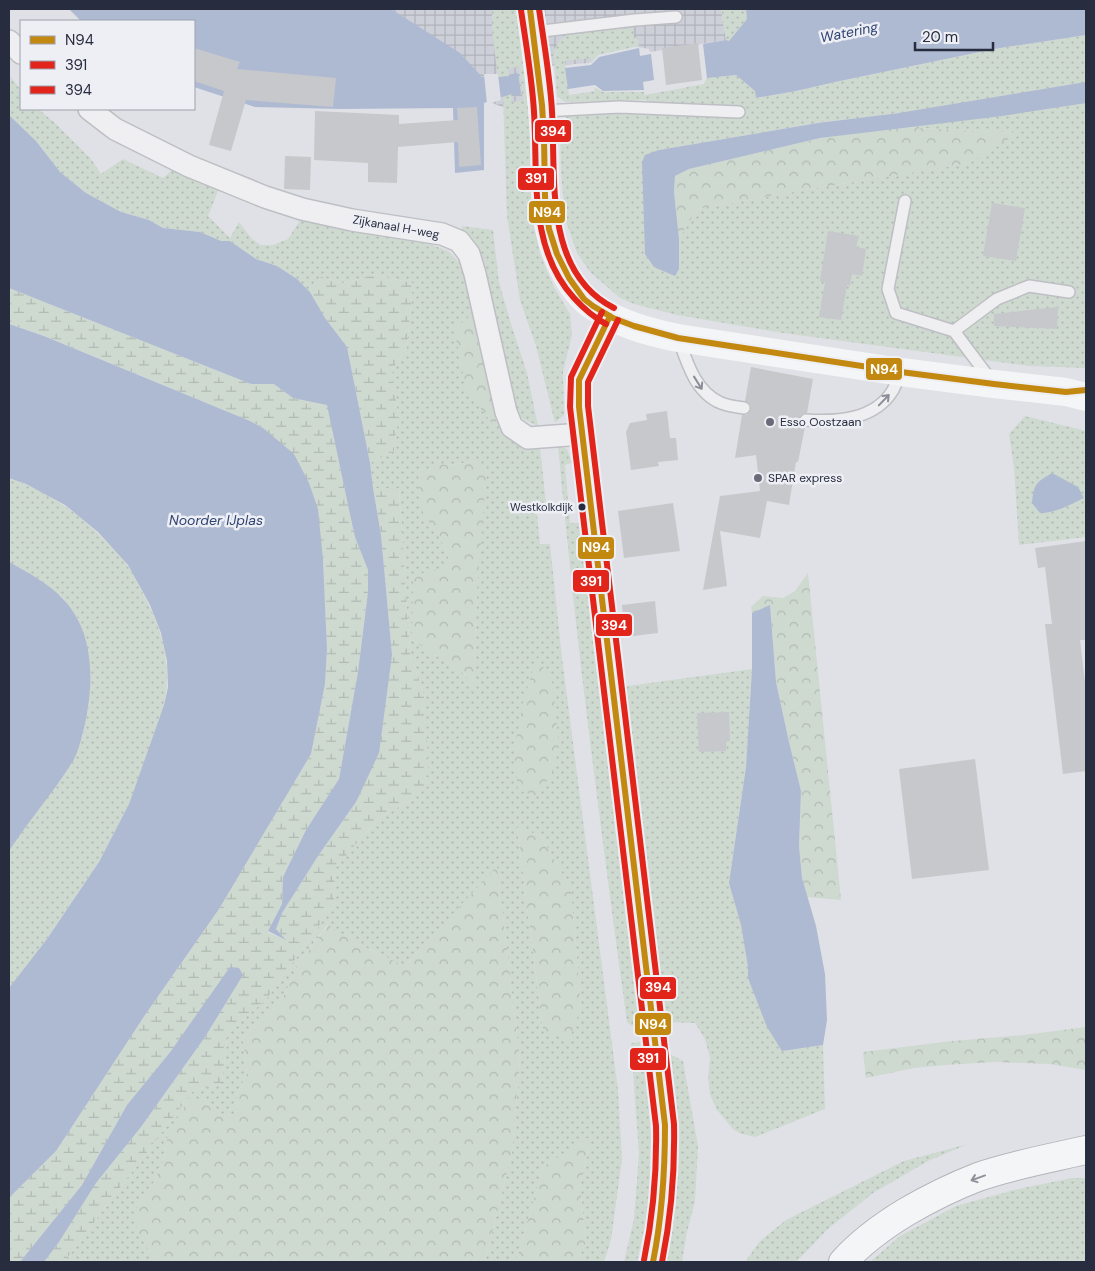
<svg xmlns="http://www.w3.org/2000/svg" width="1095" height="1271" font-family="'DM Sans',sans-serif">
<defs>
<pattern id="industrial-grid" width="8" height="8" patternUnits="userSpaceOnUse" patternTransform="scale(1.25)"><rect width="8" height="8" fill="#ced0d9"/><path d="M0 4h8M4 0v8" fill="none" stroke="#b1b3bb"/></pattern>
<pattern id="grass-dots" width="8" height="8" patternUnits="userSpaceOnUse" patternTransform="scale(1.25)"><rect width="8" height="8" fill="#ced9d0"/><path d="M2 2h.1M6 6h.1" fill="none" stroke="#b1bab4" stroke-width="1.8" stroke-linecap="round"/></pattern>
<pattern id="forest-crowns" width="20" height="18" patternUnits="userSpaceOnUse" patternTransform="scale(1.25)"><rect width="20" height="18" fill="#ced9d0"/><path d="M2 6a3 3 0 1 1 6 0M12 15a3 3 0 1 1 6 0" fill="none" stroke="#b1bab4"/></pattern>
<pattern id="wetland-marsh" width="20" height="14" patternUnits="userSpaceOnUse" patternTransform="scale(1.25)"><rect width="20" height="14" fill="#ced9d0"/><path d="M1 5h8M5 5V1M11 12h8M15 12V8" fill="none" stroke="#b1bab4"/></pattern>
</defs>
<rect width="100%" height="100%" fill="#e0e1e6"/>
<path fill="url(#industrial-grid)" d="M243,9H522L537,120Z
M541,9H721L726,40L650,52L649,49L632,46L599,53L589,63L548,66Z"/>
<path fill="url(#grass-dots)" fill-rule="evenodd" d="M492,9H518L528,68L531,138L532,215L540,254L554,287L570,314L572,335L563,372L564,415L555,423L536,346L520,300L507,216L503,97L511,94L512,102L523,100L519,67L508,68L509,76L498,77L492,31Z
M721,9H746L747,19L729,41L726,40Z
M633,28L634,38H638L639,46L598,55L591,63V58L565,61L569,95L595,91L594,87L603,92H644L645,95L704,84L707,78L736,75L755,91L757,98L796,91L835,82L994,49L1086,35V368L1030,366L783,333L677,315L634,304L620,298L590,272L577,253L565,219L561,172L560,130L563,120L567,116L647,110L646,100L565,102L557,96L553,51L560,40L566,35L573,33ZM898,113L899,127L1017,133L969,163L811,189L697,209L679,239V269L659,150L818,123Z
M9,75L21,90V109H38L54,122L91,159L101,174L123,159L163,178L177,166L220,186L208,216L230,238L239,222L251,238L260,245H273L288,239L301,219L412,237L448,251L464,267L497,429L494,397L502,431L515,442L540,448L546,503L536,504L540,544H550L562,658L618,1090L622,1159L611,1240L604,1262H577L586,1242L580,1187L591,1137L543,1167L516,1262H485L512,1152L520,1060L497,867L405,966L358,944L350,937L344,936L327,925L299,963L281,1002L243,1038L247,1074L238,1092L235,1115L225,1116L206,1102L168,1135L164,1158L154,1182L139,1201L146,1246L155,1257L154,1262H64L193,1091L222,1083L228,1031L266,1000L334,905L335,868L378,819L411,800L425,698L410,653L399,488H373L370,463L394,451L398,415L392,370L407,347L413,283L375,275L343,283L321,277L310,292L297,279L277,266L256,259L230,241H221L200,232L163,228L149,220L121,212L86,193L60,172L36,141L9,115ZM476,461L477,591L473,692L466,675L412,640L451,565L438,531V464L451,465ZM517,828L541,836L571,889L581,1008L543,1030Z
M462,226L493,230L499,282L511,324L527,373L538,426L519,417L462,233Z
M1025,416L1086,431V537L1019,545L1014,467L1009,434Z
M558,445L567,449L572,463L565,465L570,523H579L639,1026H632L627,1022C611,907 596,791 582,676C573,599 565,522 558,445Z
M9,478C49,492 84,516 112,548C117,553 123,559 127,565C133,572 136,580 140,588C161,625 173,662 164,705L129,804L99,862L47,939L9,988V851L82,737L89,704L90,669L78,619L63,598L36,578L9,562Z
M752,669L746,767L729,883L741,925L748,967V978L782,1051L823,1045L825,1109L755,1137L739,1133L733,1129L717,1110L710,1095L708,1078L710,1058L705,1039L695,1023L665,1022L662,984L621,687Z
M640,1042L646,1078L651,1135L649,1207L637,1262H624L634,1219L639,1154L631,1043Z
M668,1053L683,1061L698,1146L695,1201L687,1232L682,1262H656L675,1180Z
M968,1144L928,1161L873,1193L829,1228L796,1262H745L760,1241L786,1220L904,1161Z
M1072,1178H1086V1261L1071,1262H870L900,1236L956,1206L1014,1190Z"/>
<path fill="url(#forest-crowns)" d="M899,127L1018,133L970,163L811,189L697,209L679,239L674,192L675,176L689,169L820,138Z
M476,311L494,397L497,430L466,389L454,329Z
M477,461L487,468L477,591L473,694L466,675L412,640L413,576L451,565L438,531L422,515L418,473L438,464L451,465Z
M808,573L841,900L807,897L802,878L799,846L801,791L789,742L776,682L770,605L752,613L751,607L763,596L783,598L795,591Z
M537,657L553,684L559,749L552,773L537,796L518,790L514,750L523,702Z
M517,827L541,836L571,889L581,1008L569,1040L543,1030Z
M497,866L520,1060L512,1152L485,1262H154L155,1257L146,1246L137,1230L135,1213L139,1201L154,1182L164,1158L168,1135L180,1113L190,1099L206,1102L225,1116L235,1115L238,1092L247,1074L243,1038L281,1002L299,963L328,925L344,936L350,937L358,944L405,966Z
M1086,1027V1070L1050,1064L994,1062L945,1065L914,1068L866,1078L863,1052L952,1041L1024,1035Z
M591,1136L580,1187L586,1242L577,1262H516L543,1167Z"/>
<path fill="url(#wetland-marsh)" d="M375,275L413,283L407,347L392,370L398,415L394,451L370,463L347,347L325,318L310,292L321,277L343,283Z
M9,288L251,384H274L293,398L327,404L351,519L355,537L368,570V592L358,672L339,779L306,830L283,877L282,904L268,931L269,933L285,939L276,929L282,913L318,856L356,802L392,655L381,535L373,488H399L410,653L425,698L429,785L411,800L378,819L335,868L334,905L266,1000L228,1031L222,1083L193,1091L64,1262H44L59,1242L96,1183L141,1127L205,1037L242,976L171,1051L127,1105L82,1185L20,1262H9V1198L56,1151L145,1015L219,909L311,754L325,684L327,649L323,560L263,428L250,421L45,336L9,324Z"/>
<path fill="#aeb9d2" d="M69,9H391L460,53L482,77H498L510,76L512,74L518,73L521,94L514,96L511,94L484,103V170L455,173L453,108L341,109L255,107L194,87V21H81Z
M746,9H1086V35L994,49L835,82L796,91L756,98L755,91L736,75L707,78L703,44L726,40L729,41L747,19Z
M639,48L640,56L651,54L654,80L643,82L644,90L603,91L595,85L568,89L565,68L591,65L599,57Z
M1086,82V103L1002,116L820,138L689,169L675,176L674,192L679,239V269L675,276L654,267L645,254L642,162L645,155L659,150L818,123L899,113Z
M9,115L36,141L60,172L86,193L121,212L149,220L163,228L200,232L221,241H230L256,259L277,266L297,279L310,292L325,318L347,347L370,463L373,488L381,535L392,655L379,753L356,802L318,856L282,913L276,929L286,940L268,931L282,904L283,877L306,830L339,779L358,672L368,592V570L355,537L351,519L327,405L293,398L274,384H251L9,288Z
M9,324L44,336L250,421L263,428L294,454L309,483L318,509L323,560L327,649L325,684L311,754L219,909L145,1015L56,1151L9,1198V988L47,939L99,862L129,804L164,705L168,687L167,661L161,633L150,605L128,565L98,532L65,505L26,484L9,478Z
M1052,473L1078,487L1084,498C1069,505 1056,513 1040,513L1032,503C1034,483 1036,483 1052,473Z
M9,562C27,572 48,583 62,598C95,631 94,683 85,724C82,736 79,750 73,761C54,792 29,820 9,851Z
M770,605L776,682L789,742L801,791L799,846L802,878L816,926L825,974L827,1020L823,1045L782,1051L767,1027L748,978V967L741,925L729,883L746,767L752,669V613Z
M230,967L239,968L243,975L205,1037L141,1127L96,1183L59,1242L44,1262H20L82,1185L127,1105L171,1051Z"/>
<path fill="#e0e1e6" d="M484,74H498L501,100L487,104Z"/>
<path fill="#c6c8cc" d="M698,43L702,80L666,85L662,48Z
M194,48L240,62L237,69L336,78L333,107L246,100L231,151L209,145L224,91L194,81Z
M477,107L481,165L459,167L458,142L398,147L397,183L368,182V163L314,160L315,111L399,115V124L458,120L457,108Z
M285,156L311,157L310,190L284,189Z
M992,203L1025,208L1016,261L983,256Z
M828,231L859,236L856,247L866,249L862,276L852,274L850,286L847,285L841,320L819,317L825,282L820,281Z
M1058,307L1057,329L994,326V314Z
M751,367L813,379L807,413L802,414L799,419L800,424L805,427L798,462H796L789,505L767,501L760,538L720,531L727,586L703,590L720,496L760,491L756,455L735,458L742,415H747L751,409V405L745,401Z
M667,411L670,438H676L678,460L658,462L659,466L631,470L626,432L630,423L647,420L646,414Z
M673,503L680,551L624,558L618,511Z
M1086,541V640H1080L1085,682H1086V771L1063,774L1045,624H1052L1045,567L1038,568L1035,548Z
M655,601L658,633L625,637L622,605Z
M729,712L730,741L726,742V751L699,752L697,713Z
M975,759L989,870L912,879L899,769Z"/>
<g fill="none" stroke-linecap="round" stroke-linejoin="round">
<g stroke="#bebfc4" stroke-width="14">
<path id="lane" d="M534,32L635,20L676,17
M543,111L619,107L739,112
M905,201L888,289L896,313L954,331L997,299L1029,286L1069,292
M954,331L990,379
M679,340C687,363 696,393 721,403C728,406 736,407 744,408
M806,420C837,422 875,420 893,390C896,384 898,378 901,372
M653,1262C663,1218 668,1170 665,1124C663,1095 658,1066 654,1036"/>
</g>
<g stroke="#bebfc4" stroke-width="24">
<path id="street" d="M9,41L21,53
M89,109L115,129L189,166L265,197L302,209L352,220L442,234L459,241L469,254L475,274L506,412L512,427L528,438L582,434
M610,316L579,380V407L654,1036"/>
</g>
<g stroke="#b2b4ba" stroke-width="30">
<path id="highway" d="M843,1262C861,1242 883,1226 906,1212C930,1198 952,1187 978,1177C1012,1165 1051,1158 1086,1150"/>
</g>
<use href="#lane" stroke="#efeff2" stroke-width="11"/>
<use href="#street" stroke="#efeff2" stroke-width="21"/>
<path stroke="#f4f5f6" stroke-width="28" d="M530,9C536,52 542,94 544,137C545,164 544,191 547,217C551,247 568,289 593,306C619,324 648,332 678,338L901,372L994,384L1066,392L1086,397"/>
<use href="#highway" stroke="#f4f5f6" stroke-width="28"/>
<g stroke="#edeff5" stroke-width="10">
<path id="bus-1" d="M530,9L542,105L544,137L545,197L549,229L557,254L569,278L584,299L593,306L613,318L634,326L678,338L901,372L994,384L1066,392L1086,390
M610,316L579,380V407L665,1125C665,1171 662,1217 653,1262"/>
</g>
<g stroke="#edeff5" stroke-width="10">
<path id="bus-2" d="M521,10C526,44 532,78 534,112C538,175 528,248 574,298C584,309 593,317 606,324
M602,312L571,377L570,407L656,1126C657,1171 653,1216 644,1260"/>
</g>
<g stroke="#edeff5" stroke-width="10">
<path id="bus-3" d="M539,9C544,43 550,77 552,111C556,177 543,272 614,308
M618,320L588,382V406L674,1124C675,1171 671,1217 662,1262"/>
</g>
<use href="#bus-1" stroke="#c38810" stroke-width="6"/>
<use href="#bus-2" stroke="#e1251b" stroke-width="6"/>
<use href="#bus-3" stroke="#e1251b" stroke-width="6"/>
</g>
<defs><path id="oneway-shaft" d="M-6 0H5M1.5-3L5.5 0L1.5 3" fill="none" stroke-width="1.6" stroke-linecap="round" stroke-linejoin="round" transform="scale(1.25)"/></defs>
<g stroke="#8b8e98">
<use href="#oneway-shaft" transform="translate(698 383) rotate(58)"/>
<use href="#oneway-shaft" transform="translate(884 400) rotate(-46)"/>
</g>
<use stroke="#8e909a" href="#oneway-shaft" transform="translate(978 1178) rotate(160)"/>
<g fill="#686b79" stroke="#edeff5" stroke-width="2">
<circle cx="770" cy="422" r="5"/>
<circle cx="758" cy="478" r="5"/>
</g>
<circle fill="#272c3e" stroke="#edeff5" stroke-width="2" cx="582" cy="507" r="4.5"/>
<g text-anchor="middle" stroke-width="5" stroke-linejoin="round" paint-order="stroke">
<g font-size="11" fill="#272c3e" stroke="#edeff5" text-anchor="end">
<text x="573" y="511">Westkolkdijk</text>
</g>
<g font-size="12" fill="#272c3e" stroke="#edeff5">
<text transform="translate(396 227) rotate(10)" y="4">Zijkanaal H-weg</text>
</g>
<g font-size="12" fill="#272c3e" stroke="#edeff5" text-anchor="start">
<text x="780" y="426">Esso Oostzaan</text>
<text x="768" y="482">SPAR express</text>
</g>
<g font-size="14" font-style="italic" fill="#304473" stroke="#edeff5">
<text transform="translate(849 32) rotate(-11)" y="5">Watering</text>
<text x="216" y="525">Noorder IJplas</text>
</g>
</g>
<g stroke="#edeff5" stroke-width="2">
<rect x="534" y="119" width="38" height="24" rx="5" fill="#e1251b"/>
<rect x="517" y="167" width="38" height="24" rx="5" fill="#e1251b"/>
<rect x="528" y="200" width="38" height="24" rx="5" fill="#c38810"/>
<rect x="865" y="357" width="38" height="24" rx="5" fill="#c38810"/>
<rect x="577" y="536" width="38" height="24" rx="5" fill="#c38810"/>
<rect x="572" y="569" width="38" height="24" rx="5" fill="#e1251b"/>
<rect x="595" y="613" width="38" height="24" rx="5" fill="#e1251b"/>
<rect x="639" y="976" width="38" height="24" rx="5" fill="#e1251b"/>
<rect x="634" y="1012" width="38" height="24" rx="5" fill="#c38810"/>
<rect x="629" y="1047" width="38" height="24" rx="5" fill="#e1251b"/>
</g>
<g font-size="14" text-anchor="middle" font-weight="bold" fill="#fff">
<text x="553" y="136">394</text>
<text x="536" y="183">391</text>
<text x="547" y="217">N94</text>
<text x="884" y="374">N94</text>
<text x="596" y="552">N94</text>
<text x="591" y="586">391</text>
<text x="614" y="630">394</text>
<text x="658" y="992">394</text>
<text x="653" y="1029">N94</text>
<text x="648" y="1063">391</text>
</g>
<rect width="1095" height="1271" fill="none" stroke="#272c3e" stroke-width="20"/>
<rect x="20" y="20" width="175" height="90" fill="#edeff5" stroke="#9ea1ac"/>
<rect x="30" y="36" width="25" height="8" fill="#c38810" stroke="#9ea1ac"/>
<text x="65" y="45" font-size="15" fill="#272c3e">N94</text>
<rect x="30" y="61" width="25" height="8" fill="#e1251b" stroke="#9ea1ac"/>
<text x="65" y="70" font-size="15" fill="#272c3e">391</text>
<rect x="30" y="86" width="25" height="8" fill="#e1251b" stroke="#9ea1ac"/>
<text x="65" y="95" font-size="15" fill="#272c3e">394</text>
<path d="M915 42v8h78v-8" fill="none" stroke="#272c3e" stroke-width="2.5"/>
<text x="922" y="42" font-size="15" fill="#272c3e" stroke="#edeff5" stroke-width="4" paint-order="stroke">20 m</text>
</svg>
